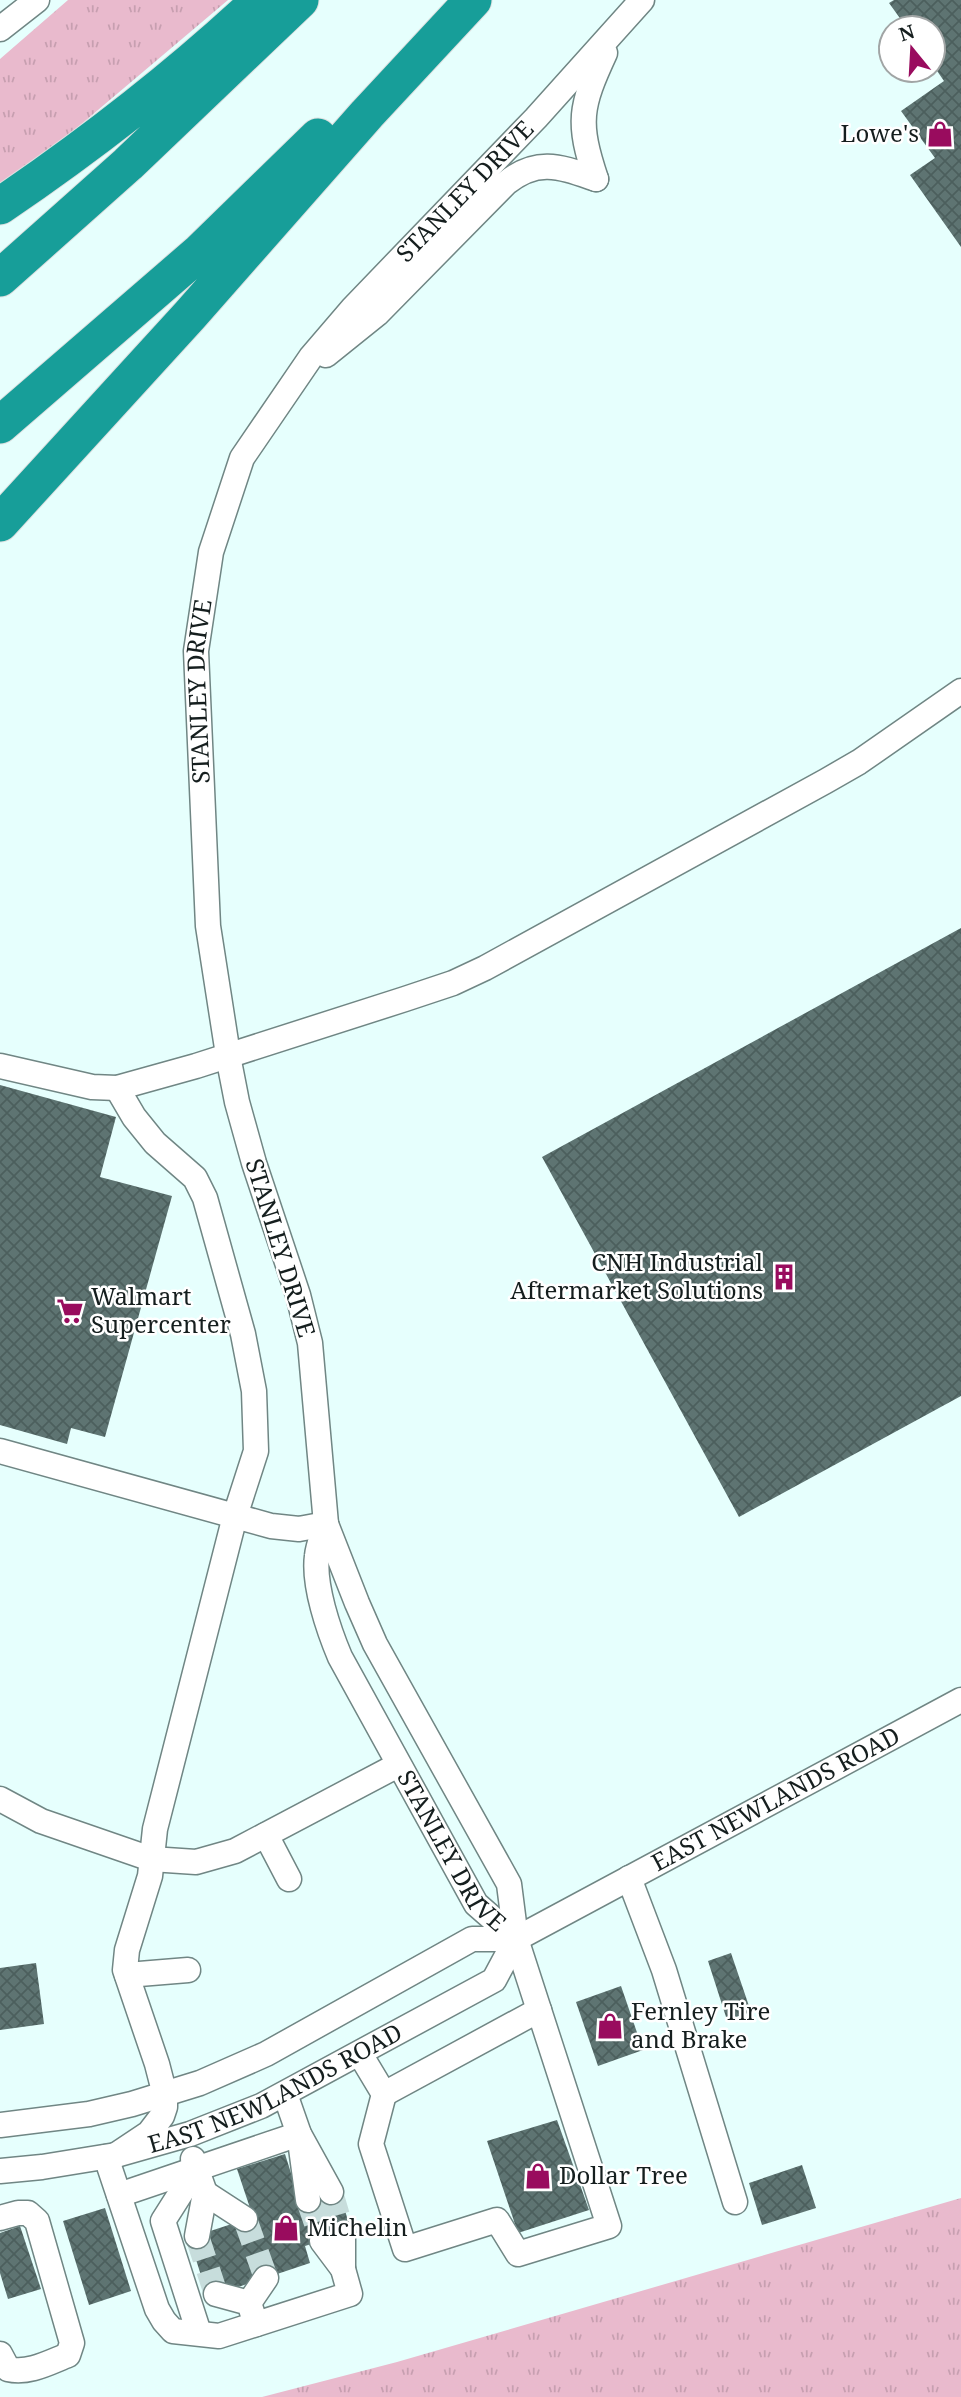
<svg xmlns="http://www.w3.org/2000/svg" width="961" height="2397" font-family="'Noto Serif',serif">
<defs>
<pattern id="grass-tufts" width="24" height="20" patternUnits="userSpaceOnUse" patternTransform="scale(1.75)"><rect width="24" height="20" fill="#e9bacd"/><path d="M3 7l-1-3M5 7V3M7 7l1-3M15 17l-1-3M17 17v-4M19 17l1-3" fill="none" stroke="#c79fb0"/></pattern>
<pattern id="building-cross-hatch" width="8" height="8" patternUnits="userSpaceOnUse" patternTransform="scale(1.75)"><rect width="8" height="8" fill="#5e7472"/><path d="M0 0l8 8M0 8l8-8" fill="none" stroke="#4c5f5d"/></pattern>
</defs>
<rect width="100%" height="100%" fill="#e6fffd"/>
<path fill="url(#grass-tufts)" d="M68,0H228L20,176L0,189V59Z
M961,2198V2397H262L397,2362Z"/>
<path fill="url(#building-cross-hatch)" d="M894,0H961V247L910,175L935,158L901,111L944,81L933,65V28H907L889,3Z
M961,928V1396L739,1517L542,1157Z
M0,1085L116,1117L100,1177L172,1196L105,1437L71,1428L67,1444L0,1425Z
M731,1953L751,2012L727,2020L708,1961Z
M36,1963L44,2024L0,2030V1968Z
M621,1986L643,2050L598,2066L576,2002Z
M557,2120L589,2210L518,2233L487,2141Z
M285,2154L300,2202L339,2190L351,2231L305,2246L310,2263L208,2297L189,2238L253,2217L237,2169Z
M802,2165L816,2208L762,2225L749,2183Z
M105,2208L131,2291L89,2305L63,2221Z
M20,2226L41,2289L8,2299L0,2273V2233Z"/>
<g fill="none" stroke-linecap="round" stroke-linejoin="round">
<path stroke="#c7dddc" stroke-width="24" stroke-dasharray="24 12" stroke-linecap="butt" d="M331,2192L343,2233
M308,2200L322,2241
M245,2219L266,2278
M197,2236L216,2294"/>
<g stroke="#708684" stroke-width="27">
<g id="minor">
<path d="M0,29L37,0"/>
<path d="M596,179C577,122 580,107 605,53"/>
<path d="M326,355L377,314L506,183C538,157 561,167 596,179"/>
<path d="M0,1066L92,1087L117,1088L196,1066L405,999L453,983L485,968L826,781L859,762L961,691"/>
<path d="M0,1451L271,1526L299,1529L326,1524"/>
<path id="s1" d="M326,1524C323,1534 318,1545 317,1556C313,1585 329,1631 340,1657L476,1904L516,1939"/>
<path d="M0,1799L41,1821L151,1859L196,1862L235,1851L398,1765"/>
<path d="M266,1835L289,1879"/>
<path d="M629,1878L664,1970L735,2202"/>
<path d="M127,1975L188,1970"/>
<path id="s2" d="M360,2054L384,2094L371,2144L405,2249L497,2220L518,2254L609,2226L516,1939L509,1884L375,1644L357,1603L326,1524L310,1343L298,1295L254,1163L237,1102L229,1061L208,926L196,651L211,552L242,458L311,357L353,308L536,118L642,0"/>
<path d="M285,2094L299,2134L331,2192"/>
<path d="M384,2094L539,2010"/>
<path id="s3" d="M0,2125L89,2114L132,2104L200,2083L266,2054L472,1939H516L961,1700"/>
<path d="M301,2148L308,2200"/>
<path d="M116,2155L149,2133L162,2116L165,2107V2095L157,2064L125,1970L127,1950L150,1876L155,1829L235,1516L256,1451L254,1391L243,1334L205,1198L195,1178L155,1143L134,1117L117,1088"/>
<path d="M106,2157L157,2309L164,2321L173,2331L219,2336L350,2294L343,2269L322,2241"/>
<path d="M193,2159L205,2193L197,2236"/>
<path d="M196,2169L163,2221L199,2333"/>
<path id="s4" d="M0,2171L42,2167L116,2155L190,2134L261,2106L494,1980L516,1939"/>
<path d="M205,2193L245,2219"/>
<path d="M119,2195L299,2134"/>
<path d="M0,2218L18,2213H28L37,2221L72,2343L68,2355C50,2362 29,2374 8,2369L0,2354"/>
<path d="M343,2269V2233"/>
<path d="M216,2294L249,2303L256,2324"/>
<path d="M249,2303L266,2278"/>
</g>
</g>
<g stroke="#dee0e0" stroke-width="39">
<path id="highway" d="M0,206C91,144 179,76 260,0
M0,278L128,164L300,0
M0,425L200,252L318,137
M0,523L190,315L367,114L473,0"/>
</g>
<use href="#minor" stroke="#fff" stroke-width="24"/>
<use href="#highway" stroke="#179e99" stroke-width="37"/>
</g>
<defs>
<g id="shop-bare" transform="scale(2.1)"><path d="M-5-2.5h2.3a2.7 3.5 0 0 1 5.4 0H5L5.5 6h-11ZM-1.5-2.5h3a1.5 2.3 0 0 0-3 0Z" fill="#990c5e" stroke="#fff" stroke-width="2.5" paint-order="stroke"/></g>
<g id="building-bare" transform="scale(2.1)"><path d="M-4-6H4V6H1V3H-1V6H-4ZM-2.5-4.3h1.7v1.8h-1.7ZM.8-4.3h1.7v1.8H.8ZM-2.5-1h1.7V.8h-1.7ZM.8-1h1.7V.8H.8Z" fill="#990c5e" stroke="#fff" stroke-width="2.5" paint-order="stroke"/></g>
<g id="supermarket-bare" transform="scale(2.1)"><path d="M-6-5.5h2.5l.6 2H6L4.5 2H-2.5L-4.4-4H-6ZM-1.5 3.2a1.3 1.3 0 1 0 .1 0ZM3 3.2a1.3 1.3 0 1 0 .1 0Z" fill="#990c5e" stroke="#fff" stroke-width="2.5" paint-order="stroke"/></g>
</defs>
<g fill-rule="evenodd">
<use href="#shop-bare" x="940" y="134"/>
<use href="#building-bare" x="784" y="1277"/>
<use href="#supermarket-bare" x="70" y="1311"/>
<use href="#shop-bare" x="610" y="2026"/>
<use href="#shop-bare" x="538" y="2176"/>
<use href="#shop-bare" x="286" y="2228"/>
</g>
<g text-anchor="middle" stroke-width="5" stroke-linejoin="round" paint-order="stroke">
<g font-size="24" fill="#151e1e" stroke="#fff" text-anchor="start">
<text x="919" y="142" text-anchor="end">Lowe's</text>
<text x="763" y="1271" text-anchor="end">CNH Industrial<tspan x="763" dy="28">Aftermarket Solutions</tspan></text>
<text x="91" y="1305">Walmart<tspan x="91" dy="28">Supercenter</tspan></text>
<text x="631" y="2020">Fernley Tire<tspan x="631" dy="28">and Brake</tspan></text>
<text x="559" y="2184">Dollar Tree</text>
<text x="307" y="2236">Michelin</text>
</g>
<g font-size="24" fill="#151e1e" stroke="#fff">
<text dy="8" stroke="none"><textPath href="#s2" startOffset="2637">STANLEY DRIVE</textPath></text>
<text dy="8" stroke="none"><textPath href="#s2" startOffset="2049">STANLEY DRIVE</textPath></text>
<text transform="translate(280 1248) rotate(73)" y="8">STANLEY DRIVE</text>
<text dy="8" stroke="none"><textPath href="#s3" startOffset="852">EAST NEWLANDS ROAD</textPath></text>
<text dy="8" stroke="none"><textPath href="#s1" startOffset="362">STANLEY DRIVE</textPath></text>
<text dy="8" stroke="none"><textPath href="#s4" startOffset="290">EAST NEWLANDS ROAD</textPath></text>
</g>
</g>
<g transform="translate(912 49) rotate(342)"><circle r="33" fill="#ffffff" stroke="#a1a5a5" stroke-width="2"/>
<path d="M0-5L12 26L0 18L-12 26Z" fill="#990c5e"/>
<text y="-10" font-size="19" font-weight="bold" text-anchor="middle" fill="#151e1e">N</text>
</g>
</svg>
